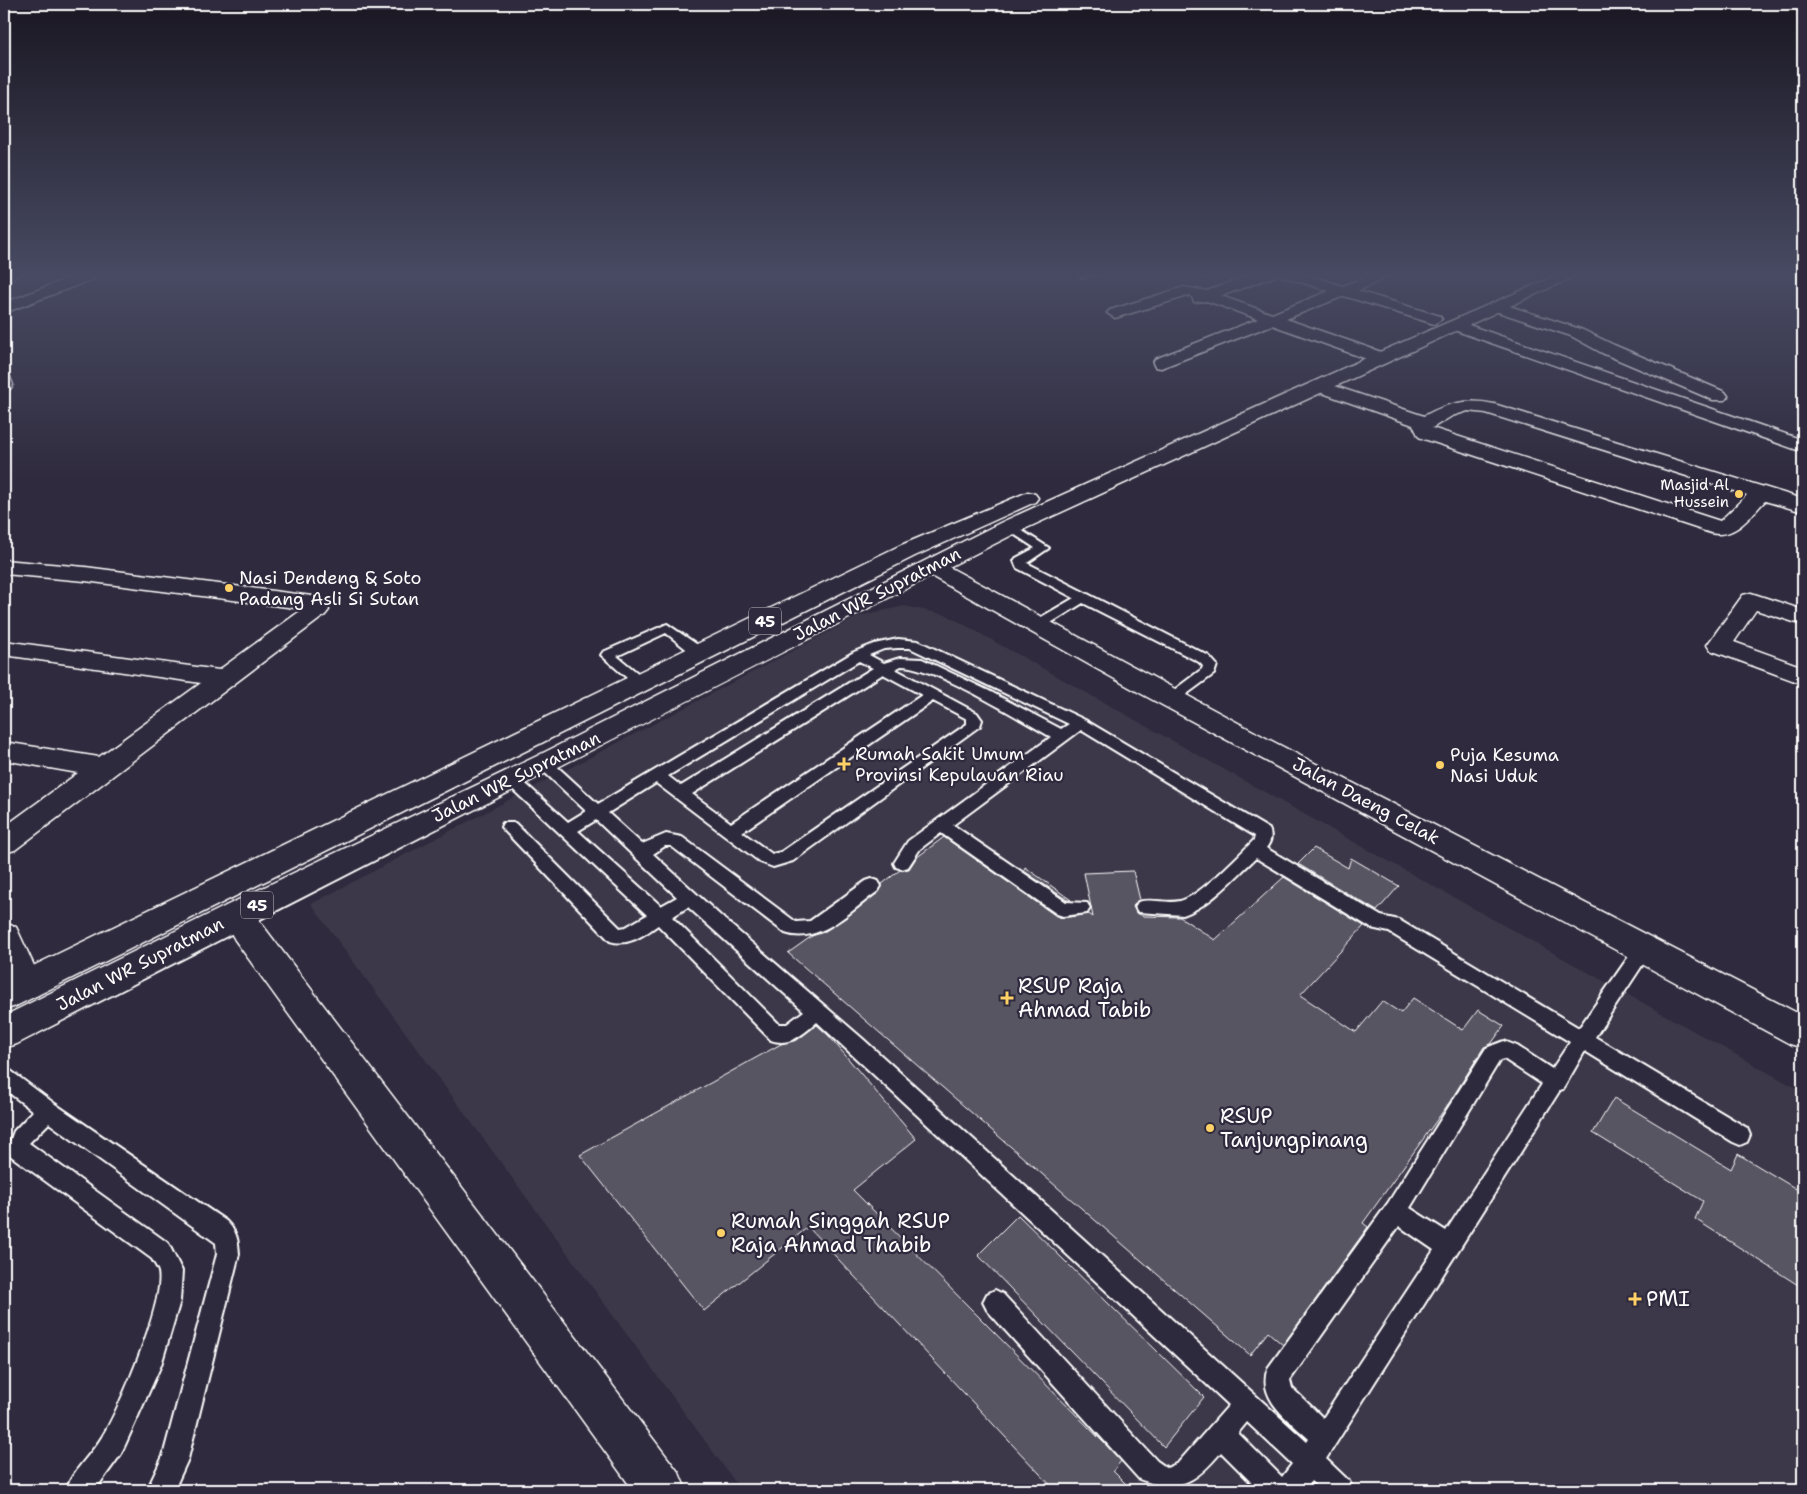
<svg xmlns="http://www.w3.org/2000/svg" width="1807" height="1494" font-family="'Shantell Sans',sans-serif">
<rect width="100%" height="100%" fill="#2f2a3d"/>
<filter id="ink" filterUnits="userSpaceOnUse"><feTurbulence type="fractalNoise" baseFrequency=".02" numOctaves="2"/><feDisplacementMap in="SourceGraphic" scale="10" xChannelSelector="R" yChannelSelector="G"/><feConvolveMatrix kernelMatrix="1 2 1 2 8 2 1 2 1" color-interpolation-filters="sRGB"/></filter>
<g filter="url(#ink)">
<path fill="#3c3749" d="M904,606L947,615L1803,1092V1490H741L311,904L859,616Z"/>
<path fill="#595564" stroke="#fff" d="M944,837L1056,916L1062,918L1089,914L1093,917L1084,873L1133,871L1140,900L1133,906L1136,913L1144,916L1180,917L1215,940L1284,877L1364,926L1300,995L1356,1032L1382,1001L1401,1013L1413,998L1463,1030L1478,1010L1504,1026L1491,1044L1484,1047L1449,1103L1363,1223L1368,1227L1283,1345L1268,1332L1250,1355L788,953L812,936L824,932L847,917L879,892L882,884L900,870L909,869L916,858Z
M1314,848L1348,868L1351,858L1399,886L1377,911L1298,864Z
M1025,867L1071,900H1067L1024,871Z
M817,1025L829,1036L916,1139L853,1190L1104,1443L1121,1461L1113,1471L1132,1490H1055L808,1227L704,1311L580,1155L781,1044L797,1040Z
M1614,1098L1731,1169L1738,1154L1803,1193V1270L1798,1285L1695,1219L1703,1201L1593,1133Z
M1018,1215L1204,1397L1164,1447L978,1255Z"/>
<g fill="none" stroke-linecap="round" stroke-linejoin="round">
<g stroke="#fff" stroke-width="4">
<path id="lane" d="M1081,273H1105L1084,277H1081Z
M1010,523L1049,548L1027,563L1209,656L1217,665L1214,674L1176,702L1171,704L1164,699L1166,696L1202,669L1203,666L1199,662L1083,603L1041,629H1031L1029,626L1031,623L1074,598L1017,568L1014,561L1016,558L1035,548L1006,529L1004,527Z
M667,624L705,650L707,653L705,656H695L666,633L617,656L645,679L647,682L645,685H635L601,655L603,652Z
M898,639L918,641L1085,720L1269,829C1272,835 1271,842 1266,848L1381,916L1399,920L1579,1028L1639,942L1645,940L1651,942L1654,947L1651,952L1595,1037L1747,1128L1750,1135L1747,1142L1740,1145L1733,1142L1585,1051L1563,1089L1560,1090L1326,1459L1349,1481L1353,1490H1321L1311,1481L1305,1490H1259L1221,1452C1196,1482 1178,1494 1139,1479L987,1310L983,1302L987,1294L995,1290L1003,1294L1157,1461L1167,1468L1178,1463L1229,1405L817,1022C803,1034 790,1047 771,1040L658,925C644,935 628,947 610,941L501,827L503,823H515L620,928L626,927L647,915L507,784L504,780L507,776H517L568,822L586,811L540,768L537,764L540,760H550L598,804L854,652L874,644ZM898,648H910L1069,724L1061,729L989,691L922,659L900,658L884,663L869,655L884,649ZM859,661L873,668L681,786L668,776ZM901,666C934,666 1019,719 1051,737L908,841L894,863L896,867L902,869L908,867L920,849L941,833L1057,914L1063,916L1087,913L1090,908L1087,903L1066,902L953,825L1081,730L1255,836L1254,840C1239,855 1199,897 1180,901C1166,904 1152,898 1138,902L1135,907L1138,912L1183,915C1212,905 1234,878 1256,858L1371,928L1389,932L1570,1042L1552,1069L1517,1046L1504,1041L1486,1048L1388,1203L1268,1368C1256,1399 1290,1421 1309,1439L1307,1442L863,1039L725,920L653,854L665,846H671L785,933C820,945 851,910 878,891L881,886L878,881L872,879L866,881L810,921L796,922L682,837L666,834L642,844L608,813L656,783L760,862L773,867L793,861L980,726L982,720L977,713L895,669ZM883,674L922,695L731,823L692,794ZM933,701L967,719V724L781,852L772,854L742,832ZM596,820L677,897L661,906L578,831ZM688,907L804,1011L787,1024H779L672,917ZM1504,1059L1542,1084L1446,1231L1410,1208L1500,1060ZM1399,1226L1434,1250L1323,1418L1292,1388L1290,1380ZM1247,1422L1292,1464L1282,1477L1238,1433Z
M4,1068L11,1071L55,1104L226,1221C237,1232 238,1239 239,1254L188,1459L174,1490H147L163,1456L217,1254L216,1243L49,1123L29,1143L168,1243L182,1271L180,1301L161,1365L121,1454L95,1490H66C73,1470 91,1455 102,1437C119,1411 165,1301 159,1272C158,1268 154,1263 152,1259L11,1156L7,1149L14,1131L33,1111L4,1089Z"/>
</g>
<g stroke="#fff" stroke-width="3">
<path id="street" d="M4,273H23L4,282Z
M82,273H103L101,276L4,313V303Z
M1214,273L1204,278L1197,274V273Z
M1255,273H1277L1275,276L1221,296L1272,314L1329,291L1281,276L1279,273H1302L1343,286L1375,273H1396L1358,291L1440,316L1442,319L1434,324L1344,296L1286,319L1387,354L1389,358L1387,362H1375L1272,325L1161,368L1155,367L1153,363L1155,359L1258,319L1207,301L1194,302L1191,295L1115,318L1107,313L1110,310L1184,287L1207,291Z
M1497,302L1583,330L1614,345L1725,392L1728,396L1725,400H1713L1602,353L1571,336L1492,310L1489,307L1492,304Z
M4,376L10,377L13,385L10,389L4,390Z
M1320,381L1424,416C1447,403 1468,398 1494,404L1803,499V512L1765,501C1750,516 1736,539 1711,533L1424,439L1419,437L1413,425L1314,390L1311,386L1314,382ZM1468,411L1486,413L1747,495L1720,521L1432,428L1452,416Z
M4,560L85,567L312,596L325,601L329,610L325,615L15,850L4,853V827L78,773L4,760V742L99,757L201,683L4,655V641L219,670L303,609L85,581L4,574Z
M1751,593L1803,610V625L1756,610L1734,642L1803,667V684L1710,650L1707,645L1743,595Z
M237,902L248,906L679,1473L686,1490H633L235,940L221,915L226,906Z
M4,923L16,927L43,985L38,995L26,999L14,995L4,973Z"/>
</g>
<g stroke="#fff" stroke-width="3">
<path id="secondary" d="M1457,321L1803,440V452L1451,329L1449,326Z"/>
</g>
<g stroke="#fff" stroke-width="3">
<path id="highway" d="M1562,273H1582L1018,532L949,567L1266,738L1803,1016V1048L1790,1044L1138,692L931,576C627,733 321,887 17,1044L4,1048V1016L254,892L535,757L1002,522L1375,354Z
M1028,492L1035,494L1038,498L1035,502L915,556L16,1006L4,1010V980L899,546Z"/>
</g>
<use href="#lane" fill="#2f2a3d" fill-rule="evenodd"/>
<use href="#street" fill="#2f2a3d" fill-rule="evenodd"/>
<use href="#secondary" fill="#2f2a3d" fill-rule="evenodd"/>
<use href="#highway" fill="#2f2a3d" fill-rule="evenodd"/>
</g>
</g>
<linearGradient id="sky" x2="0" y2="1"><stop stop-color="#1a1722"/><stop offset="0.57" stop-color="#474a62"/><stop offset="1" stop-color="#474a62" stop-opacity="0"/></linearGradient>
<rect width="1807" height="483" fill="url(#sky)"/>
<g fill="#ffd166" stroke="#2f2a3d" stroke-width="2">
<circle cx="1739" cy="494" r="5"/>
<circle cx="229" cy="588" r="5"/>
<path d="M841.5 756.5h5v5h5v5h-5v5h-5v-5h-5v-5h5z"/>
<circle cx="1440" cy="765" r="5"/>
<path d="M1004.5 990.5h5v5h5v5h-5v5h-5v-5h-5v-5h5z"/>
<circle cx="1210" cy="1128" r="5"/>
<circle cx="721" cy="1233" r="5"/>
<path d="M1632.5 1291.5h5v5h5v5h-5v5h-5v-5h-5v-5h5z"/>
</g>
<g text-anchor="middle" stroke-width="4.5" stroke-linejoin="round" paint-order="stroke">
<g font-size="15" fill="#fff" stroke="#2f2a3d" text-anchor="end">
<text x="1729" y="490">Masjid Al<tspan x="1729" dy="17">Hussein</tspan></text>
</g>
<g fill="#2f2a3d" stroke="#c1bfc5" stroke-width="1">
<rect x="749" y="607.5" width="32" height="27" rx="4"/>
<rect x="241" y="891.5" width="32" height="27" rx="4"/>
</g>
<g font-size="16" font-weight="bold" fill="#fff">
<text x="765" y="627">45</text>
<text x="257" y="911">45</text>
</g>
<g font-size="18" fill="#fff" stroke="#2f2a3d" text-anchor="start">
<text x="239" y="584">Nasi Dendeng &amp; Soto<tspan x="239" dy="21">Padang Asli Si Sutan</tspan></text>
<text x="855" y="760">Rumah Sakit Umum<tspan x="855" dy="21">Provinsi Kepulauan Riau</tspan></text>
<text x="1450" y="761">Puja Kesuma<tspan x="1450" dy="21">Nasi Uduk</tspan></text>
</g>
<g font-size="18" fill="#fff" stroke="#2f2a3d">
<text transform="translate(877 594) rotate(-27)" y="6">Jalan WR Supratman</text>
<text transform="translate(516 777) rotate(-26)" y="6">Jalan WR Supratman</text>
<text transform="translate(1366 801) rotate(28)" y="6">Jalan Daeng Celak</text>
<text transform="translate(140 964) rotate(-27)" y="6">Jalan WR Supratman</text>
</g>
<g font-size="21" fill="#fff" stroke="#2f2a3d" text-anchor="start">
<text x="1018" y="993">RSUP Raja<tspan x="1018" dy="24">Ahmad Tabib</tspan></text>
<text x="1220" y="1123">RSUP<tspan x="1220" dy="24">Tanjungpinang</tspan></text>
<text x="731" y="1228">Rumah Singgah RSUP<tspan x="731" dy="24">Raja Ahmad Thabib</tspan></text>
<text x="1646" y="1306">PMI</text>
</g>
</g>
<rect width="1807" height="1494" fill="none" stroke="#2f2a3d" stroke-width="20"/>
<rect x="10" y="10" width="1787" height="1474" fill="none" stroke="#fff" stroke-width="2" filter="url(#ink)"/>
</svg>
